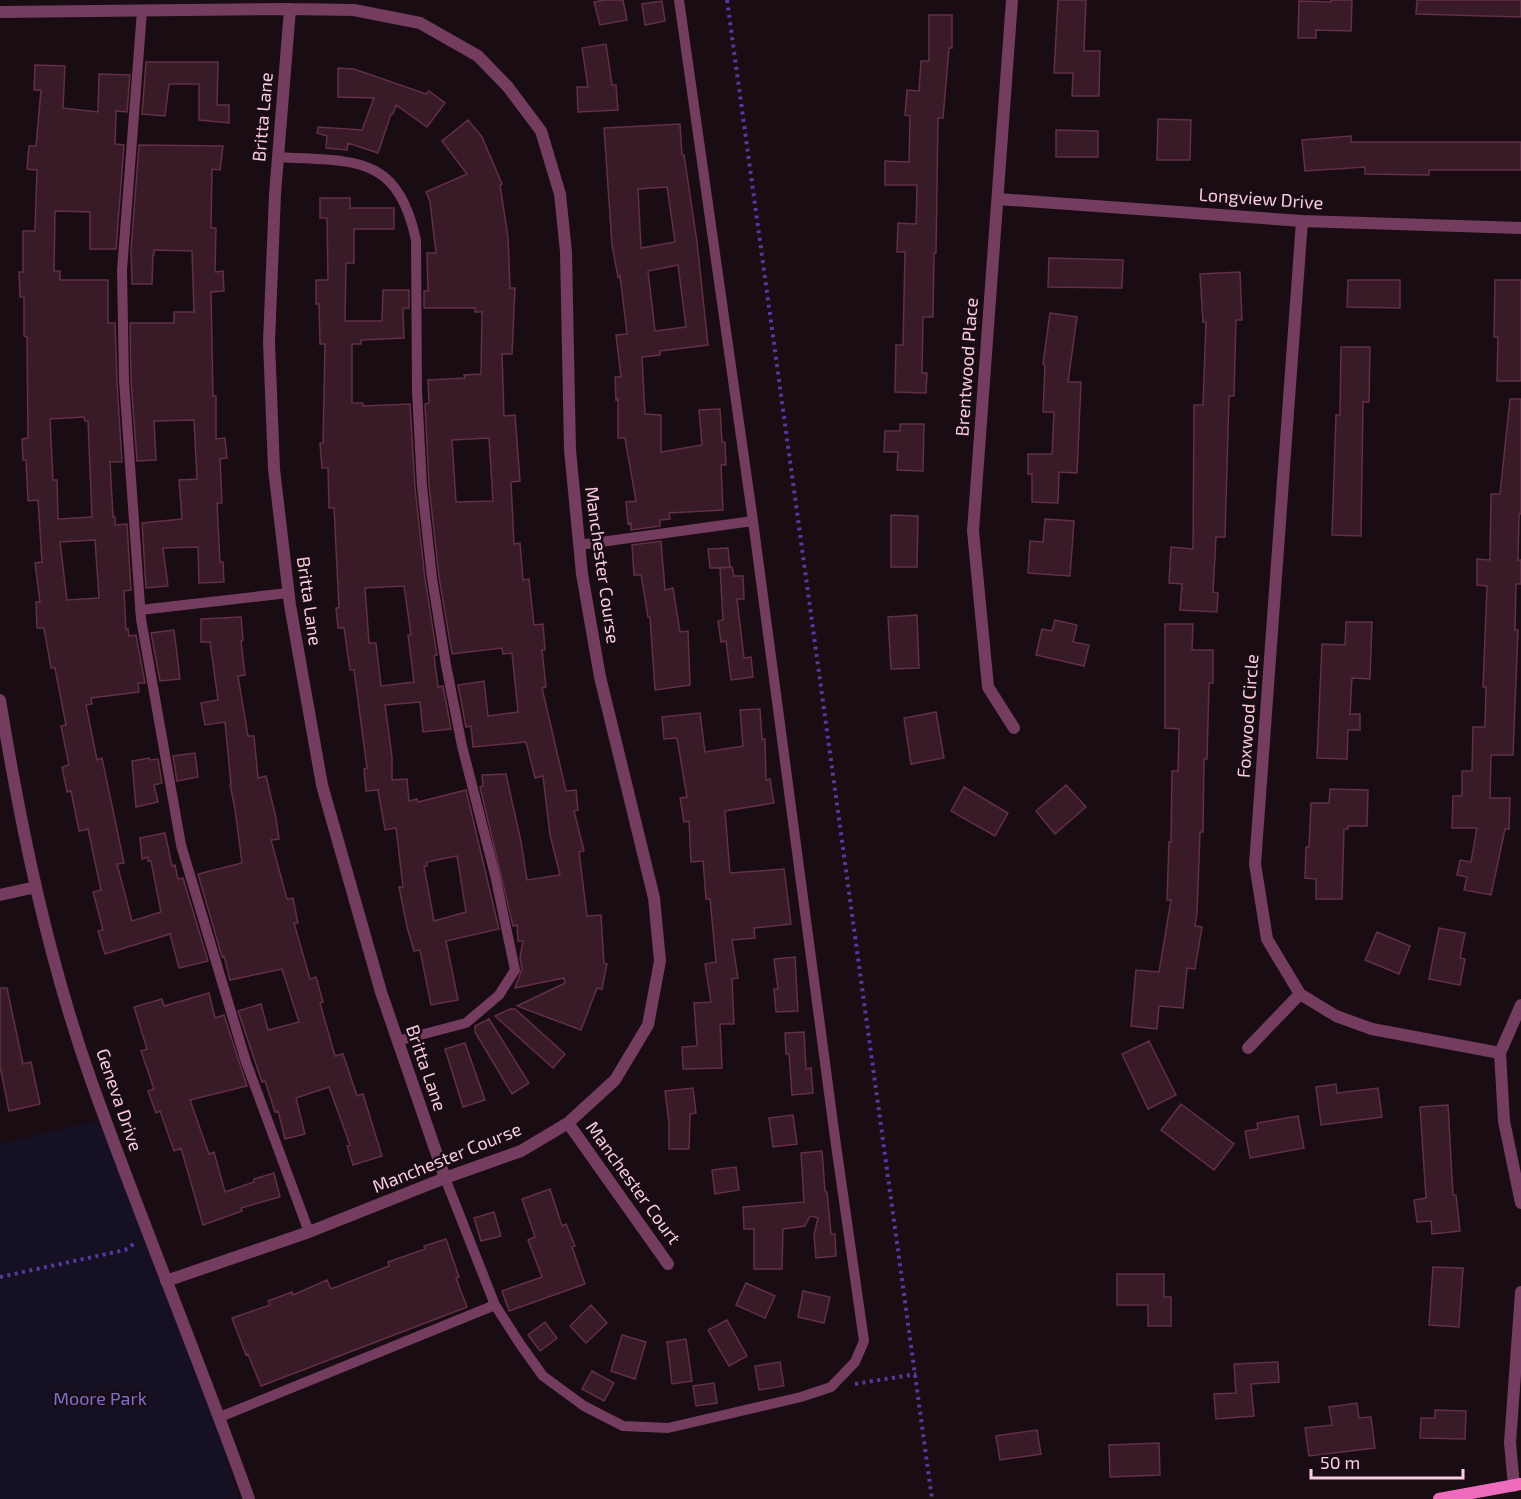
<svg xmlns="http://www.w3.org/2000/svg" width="1521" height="1499" font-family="'Exo 2',sans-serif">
<rect width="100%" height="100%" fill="#1a0c13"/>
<path fill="#161023" d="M99,1120L215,1420L239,1499H0V1144Z"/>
<path fill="#391b28" stroke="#622f45" stroke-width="1.5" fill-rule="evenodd" d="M605,0H623L627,20L600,25L594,2Z
M1058,0H1086L1084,51H1100L1099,96H1072L1073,73H1054Z
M1331,0H1352L1351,31L1316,30V38H1298L1299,1L1331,2Z
M1417,0H1521V17L1416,14Z
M662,1L665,21L645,25L642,4Z
M929,15H952V48H949L943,118H938L936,253H934L933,317H923L922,373H927L926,393L895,392L896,345H903L905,252H897L898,223L916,224L917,185H885V161L909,162L910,116L905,115L907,90L919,91L921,61H929Z
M606,44L612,85H616L618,110L578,112L577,87H588L582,48Z
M146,62H218L217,105H229V123L199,120V84H169L165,116L142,114Z
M35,65L65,66L63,108L98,112L99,74L130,75L127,112L116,111L115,144L124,145L116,249H90V212L55,211L54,271H60V280H108V323H115L117,382L122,462H110L113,517H115V525L127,524L131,590L124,591L126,630L128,629L129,636L136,635L145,683H138L139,692L91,698L92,704L86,705L97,760L102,758L124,863L117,864L132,921L161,912L151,861H148V857L142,859L140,838L165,833L172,866L175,865L178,879L183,878L208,961L179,968L170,934L105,954L98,931L103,930L93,892L101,890L88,829L79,831L71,791L67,792L62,767L69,765L61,726L66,725L55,668H51L44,628H37L36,602H40L35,563L42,562L38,500L28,501L26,460H23L22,439L28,438L27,337L24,336V297H20L19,272H23V231H35L37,170L27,169L29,146H36L41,90H34ZM84,417L85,421H88L92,517L58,519L57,480H53L50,419ZM95,540L99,598L67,600L60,542Z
M338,68L354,69L426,94L429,91L445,103L427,127L396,105L393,114H391L378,153L348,143L347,150L326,148L327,136L317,133L318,127L362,130L374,98L338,97Z
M1158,119L1191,120L1190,160H1157Z
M468,120L482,137L502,184L500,185L508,237L510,288H515L512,354H502L504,416L515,415L520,481L511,482L514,544L520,543L523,580L529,579L534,625L543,624L545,650H542L546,687L542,688L566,791L576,790L578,810L574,811L584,851L579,852L587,916L601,915L604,963L607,964L602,989L597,988L581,1030L517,1006L565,983L564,978L515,988L522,969L520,958L523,941H518L517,925L513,926L480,787L483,786L482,775L506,774L521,842L527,880L560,875L550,835L543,776L535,778L526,742L473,747L471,726L466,727L458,685L484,681L488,716L518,712L512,653L503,654L502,648L452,654L439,577L429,485L425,404L429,403L428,380L465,378L464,375L481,374L482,312H475V308H424V291H428L427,253H436L430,202L426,192L467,174L442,141ZM489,438L493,501L456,502L452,440Z
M680,124L682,155H684L697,242L708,345L660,351V355L642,357L645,414L661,415V452L702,445L699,410L720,409L722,442H725L726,465H721L723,510L669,513L670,519L660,520V526L631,530V523L628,524L626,502L636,501L625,438H618V399L616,400L615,377H621L616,335L627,334L620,276L618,277L612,245L604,128ZM667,187L675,242L641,248L638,189ZM678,265L686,327L655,331L648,271Z
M1056,130L1098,131V157H1056Z
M1351,136V142H1521V170H1429V175L1365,174V167L1305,171L1302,140Z
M139,145L223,146L220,170L212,169L211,228H216L215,272L223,271L224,291L211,292L213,396H216V439L225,438L227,458L220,459L222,503H217L220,562H223L224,582L199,583L198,547L163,548L168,586L146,588L142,523L182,519L179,480L197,479L194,420L154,421L156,460L137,461L131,381L130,323H174V312H194L192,251L154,250V255H153L152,284H132L131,249Z
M320,198H350V208H394V229H354V263H346L345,321H382L383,290H409V308H404L403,310L404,338L361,340V344H352V403H363V406L410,404L415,487L425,579L437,655L434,656L438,687L443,686L451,729L423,732L420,702L385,705L392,757V780L407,779L409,801L417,799L418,802L466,790L499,929L446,941L458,1000L431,1005L420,950L414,951L407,927L399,887H403L396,828L385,830L378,790L366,791L364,769L367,768L354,670H350L344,628H338L336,608H339L334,508H329L328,468H322L320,443H323L325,344H320L319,304H316V280H328L327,218H320ZM404,586L411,635H408L414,682L381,686L376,643H369L365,588ZM457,856L466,912L434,921L424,866H427V862Z
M1049,258L1123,260L1122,288L1048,287Z
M1240,272L1242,320H1236L1234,396H1229L1225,537H1216L1213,592L1218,593L1217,612L1180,610L1182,584L1169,583L1171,547L1193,549L1194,405H1203L1206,322H1203L1200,274Z
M1348,280H1400V308L1347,307Z
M1495,280H1521V381H1497L1498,337H1494Z
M1050,313L1077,317L1068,382H1081L1077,473L1059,472L1058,503L1032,502V474H1028V454H1052L1054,412H1043L1045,365L1043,364Z
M1341,347H1370L1369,402H1363L1361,536L1332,535L1336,415H1340Z
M1510,399H1521V514H1519L1518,560H1521V584H1516L1515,630H1518L1513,755H1491L1490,798H1510L1509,829H1505L1491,895L1464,890L1467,877L1457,875L1460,860L1471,862L1477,828H1452L1453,796H1462V771H1472L1473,727H1485L1486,687H1483L1487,586L1477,585V559L1490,560L1491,494H1500Z
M900,424H924L923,471L897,470L898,452H884L885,431H900Z
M891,515L918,516L917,567H891Z
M1045,519L1074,521L1070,576L1028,573L1030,541L1043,542Z
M661,541L665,590L673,588L680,632L688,631L690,685L655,690L650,617H648L641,575H634L632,545Z
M728,548L730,567L710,568L708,549Z
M732,567L734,576H743L744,599H737L744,658L751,657L753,677L731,680L726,641L721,642L718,621L723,620L720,568Z
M917,615L919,668L891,669L888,617Z
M241,617L243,640L241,641L245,675L238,676L248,736H254L258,778L266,776L276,818L279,839L271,840L287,899L293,898L298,923H294L310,979L316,977L323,1002L320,1003L335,1056L343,1054L357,1096L363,1094L382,1156L353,1165L347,1146L350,1145L329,1087L296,1098L305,1134L285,1139L278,1111L275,1112L265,1081L262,1082L238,1011L261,1004L268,1030L299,1022L282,969L230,980L224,956L222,957L198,874L242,863L235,809L230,784H231L225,722L205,725L201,703L218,700L210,642H201V619Z
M1055,620L1077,625L1073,642L1089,645L1084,666L1036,655L1042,629L1052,631Z
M1346,622H1372L1370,679L1352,678L1350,714H1360V730H1348L1347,759L1317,758L1322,644L1345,645Z
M1165,624H1193L1192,650H1213V683H1209L1207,759H1204L1203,832H1200L1197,913L1195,926L1202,927L1195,969L1187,968L1183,1008L1159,1006L1157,1029L1131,1026L1136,970L1159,972L1171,900H1167L1169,842H1171L1172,771H1178L1179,729L1165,728Z
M174,630L180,679L160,681L151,633Z
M760,709L762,739H765L766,780L770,779L774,803L725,811L730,873L784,869L791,924L754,928L755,938L732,940L738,978L732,979L734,1024H720L722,1068L683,1069L682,1047L697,1046L694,1003L711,1002L705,964L716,962L710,899H706L703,861L691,862L689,821L684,822L680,798L687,797L677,738L664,739L662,717L700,713L705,752L743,746L740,710Z
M936,712L944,758L911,764L904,718Z
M195,753L198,777L177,781L173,756Z
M149,758L150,760L158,759L162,783L154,785L158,802L136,807L132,761Z
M1066,785L1086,807L1055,834L1036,811Z
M964,787L1008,813L995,836L951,811Z
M1330,789L1368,790L1367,826H1348V829H1344L1342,899H1316V879L1305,878L1306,847H1309L1311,803H1329Z
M1439,928L1465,933L1460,958L1465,959L1460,985L1429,979Z
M1377,932L1410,946L1399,974L1365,960Z
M795,957L798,1011L776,1012L774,989H778L774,959Z
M0,988H7L23,1064L31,1062L40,1104L9,1111L0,1066Z
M209,993L215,1018L224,1015L247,1086L190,1100L209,1154L214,1152L225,1192L254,1182V1179L274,1173L280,1197L241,1208L242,1211L203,1225L181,1148L174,1151L160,1111L156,1113L148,1091L154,1089L141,1051L147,1049L134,1007L162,999L164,1006Z
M510,1009H515L565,1054L553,1068L495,1016Z
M489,1019L529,1083L512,1094L475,1032V1026Z
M804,1032L806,1069L811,1068L813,1093L792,1095L789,1054H786L785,1033Z
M1149,1041L1176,1095L1148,1109L1122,1054Z
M465,1043L485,1100L463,1107L445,1049Z
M1336,1084L1337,1093L1378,1088L1382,1117L1321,1125L1316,1087Z
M693,1088L696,1113L690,1114L689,1149H669V1123L665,1091Z
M1181,1104L1234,1144L1214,1170L1161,1130Z
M1448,1105L1453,1195H1456L1460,1231L1432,1234L1431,1221L1417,1222L1414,1200L1426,1198L1420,1107Z
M793,1115L797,1144L773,1147L769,1118Z
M1298,1116L1304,1148L1250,1158L1245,1131L1258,1129L1257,1123Z
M822,1151L825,1192H827L831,1234H835L836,1256L816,1258L814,1235L818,1218L810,1216L805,1226L783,1229L782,1269H754V1229H744L743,1207L804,1202L801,1153Z
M736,1167L739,1190L715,1194L712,1170Z
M550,1189L562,1226L566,1224L575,1246L572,1247L585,1284L509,1311L502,1291L542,1277L528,1240L535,1237L522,1199Z
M494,1212L501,1236L481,1241L474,1218Z
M446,1239L459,1277L456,1278L467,1307L261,1386L248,1354L246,1355L232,1318L270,1305L268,1301L292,1292L293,1295L327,1280L331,1289L389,1266L388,1262L425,1249L424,1246Z
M1433,1267L1463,1268L1459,1327L1429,1325Z
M1117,1274H1164V1297H1171V1326H1148V1305H1117Z
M746,1283L775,1296L765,1318L736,1305Z
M803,1291L830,1297L824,1323L798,1317Z
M591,1305L607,1323L586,1343L570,1326Z
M727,1320L747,1356L729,1366L708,1330Z
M545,1322L557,1338L540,1351L528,1335Z
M622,1335L646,1342L635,1379L611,1371Z
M686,1339L692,1381L672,1384L667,1342Z
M780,1362L784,1386L759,1390L755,1366Z
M1278,1362L1279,1382L1251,1384L1254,1416L1216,1419L1214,1394L1236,1393L1234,1364Z
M592,1371L614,1383L604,1401L582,1389Z
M714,1383L717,1403L696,1406L693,1386Z
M1357,1403L1359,1418L1371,1417L1375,1448L1309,1456L1305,1428L1332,1425L1329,1407Z
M1435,1410L1466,1411L1465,1439L1420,1438L1421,1418H1435Z
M1037,1430L1041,1454L1000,1460L996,1436Z
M1159,1443L1160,1475L1110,1477L1109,1445Z"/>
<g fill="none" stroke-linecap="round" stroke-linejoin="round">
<path stroke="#5838a0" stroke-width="4" stroke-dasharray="3 4.5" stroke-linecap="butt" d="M727,0L932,1499
M0,1277L125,1250L135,1243
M855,1384L916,1374"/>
<path stroke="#743c5e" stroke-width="10" d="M142,11L122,270L124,381L141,619L181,845L246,1062L309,1232
M278,157C352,162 397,152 416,240L417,391L422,486L432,578L446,665L462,746L495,875L515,970L499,995L466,1023L397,1041
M579,545L753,521
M140,610L288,593
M445,1178L495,1305L520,1344L543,1376L584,1406L623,1426L668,1428L801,1397L831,1387L855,1362L864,1341L835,1138L753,521L679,0
M220,1417L495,1305"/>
<path stroke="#743c5e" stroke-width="12" d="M1012,0L973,531L988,687L1014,728
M290,9L275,194L269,342L274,469L290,605L322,785L381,992L445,1178
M0,12L290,9L354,10L420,23L478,56L508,87L541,131L560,194L566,252L570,450L582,574L600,677L654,898L660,961L648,1025L615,1080L568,1123L521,1151L445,1178L309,1232L166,1281
M998,199L1302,221L1521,228
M1302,221L1255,864L1267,939L1300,994L1336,1016L1372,1029L1500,1053
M0,700C21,829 48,959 92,1083C142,1223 199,1359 249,1499
M0,895L36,887
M1521,1005L1500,1053L1504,1121L1521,1203
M1248,1048L1300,994
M568,1123L668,1264
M1514,1486L1510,1443L1521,1292"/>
<path stroke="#ef6cbc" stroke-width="12" d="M1439,1499L1521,1484"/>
</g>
<g text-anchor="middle" stroke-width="5" stroke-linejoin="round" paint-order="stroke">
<g font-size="18" fill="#f9cbe3" stroke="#1a0c13">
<text transform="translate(263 117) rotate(-85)" y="6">Britta Lane</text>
<text transform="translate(1261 199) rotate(4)" y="6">Longview Drive</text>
<text transform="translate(967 367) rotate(-86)" y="6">Brentwood Place</text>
<text transform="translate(602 565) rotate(82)" y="6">Manchester Course</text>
<text transform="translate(309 601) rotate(82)" y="6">Britta Lane</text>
<text transform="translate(1248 716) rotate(-86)" y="6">Foxwood Circle</text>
<text transform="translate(426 1068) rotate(71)" y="6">Britta Lane</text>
<text transform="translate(119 1100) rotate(71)" y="6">Geneva Drive</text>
<text transform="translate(447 1158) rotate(-22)" y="6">Manchester Course</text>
<text transform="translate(633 1183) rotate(54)" y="6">Manchester Court</text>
</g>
<g font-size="18" fill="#7c70d5" stroke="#1a0c13">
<text x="100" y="1405">Moore Park</text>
</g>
</g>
<path d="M1311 1469v9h152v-9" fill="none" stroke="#f9cbe3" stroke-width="3"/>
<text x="1320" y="1469" font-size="18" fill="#f9cbe3" stroke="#1a0c13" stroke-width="4.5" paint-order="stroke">50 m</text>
</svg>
